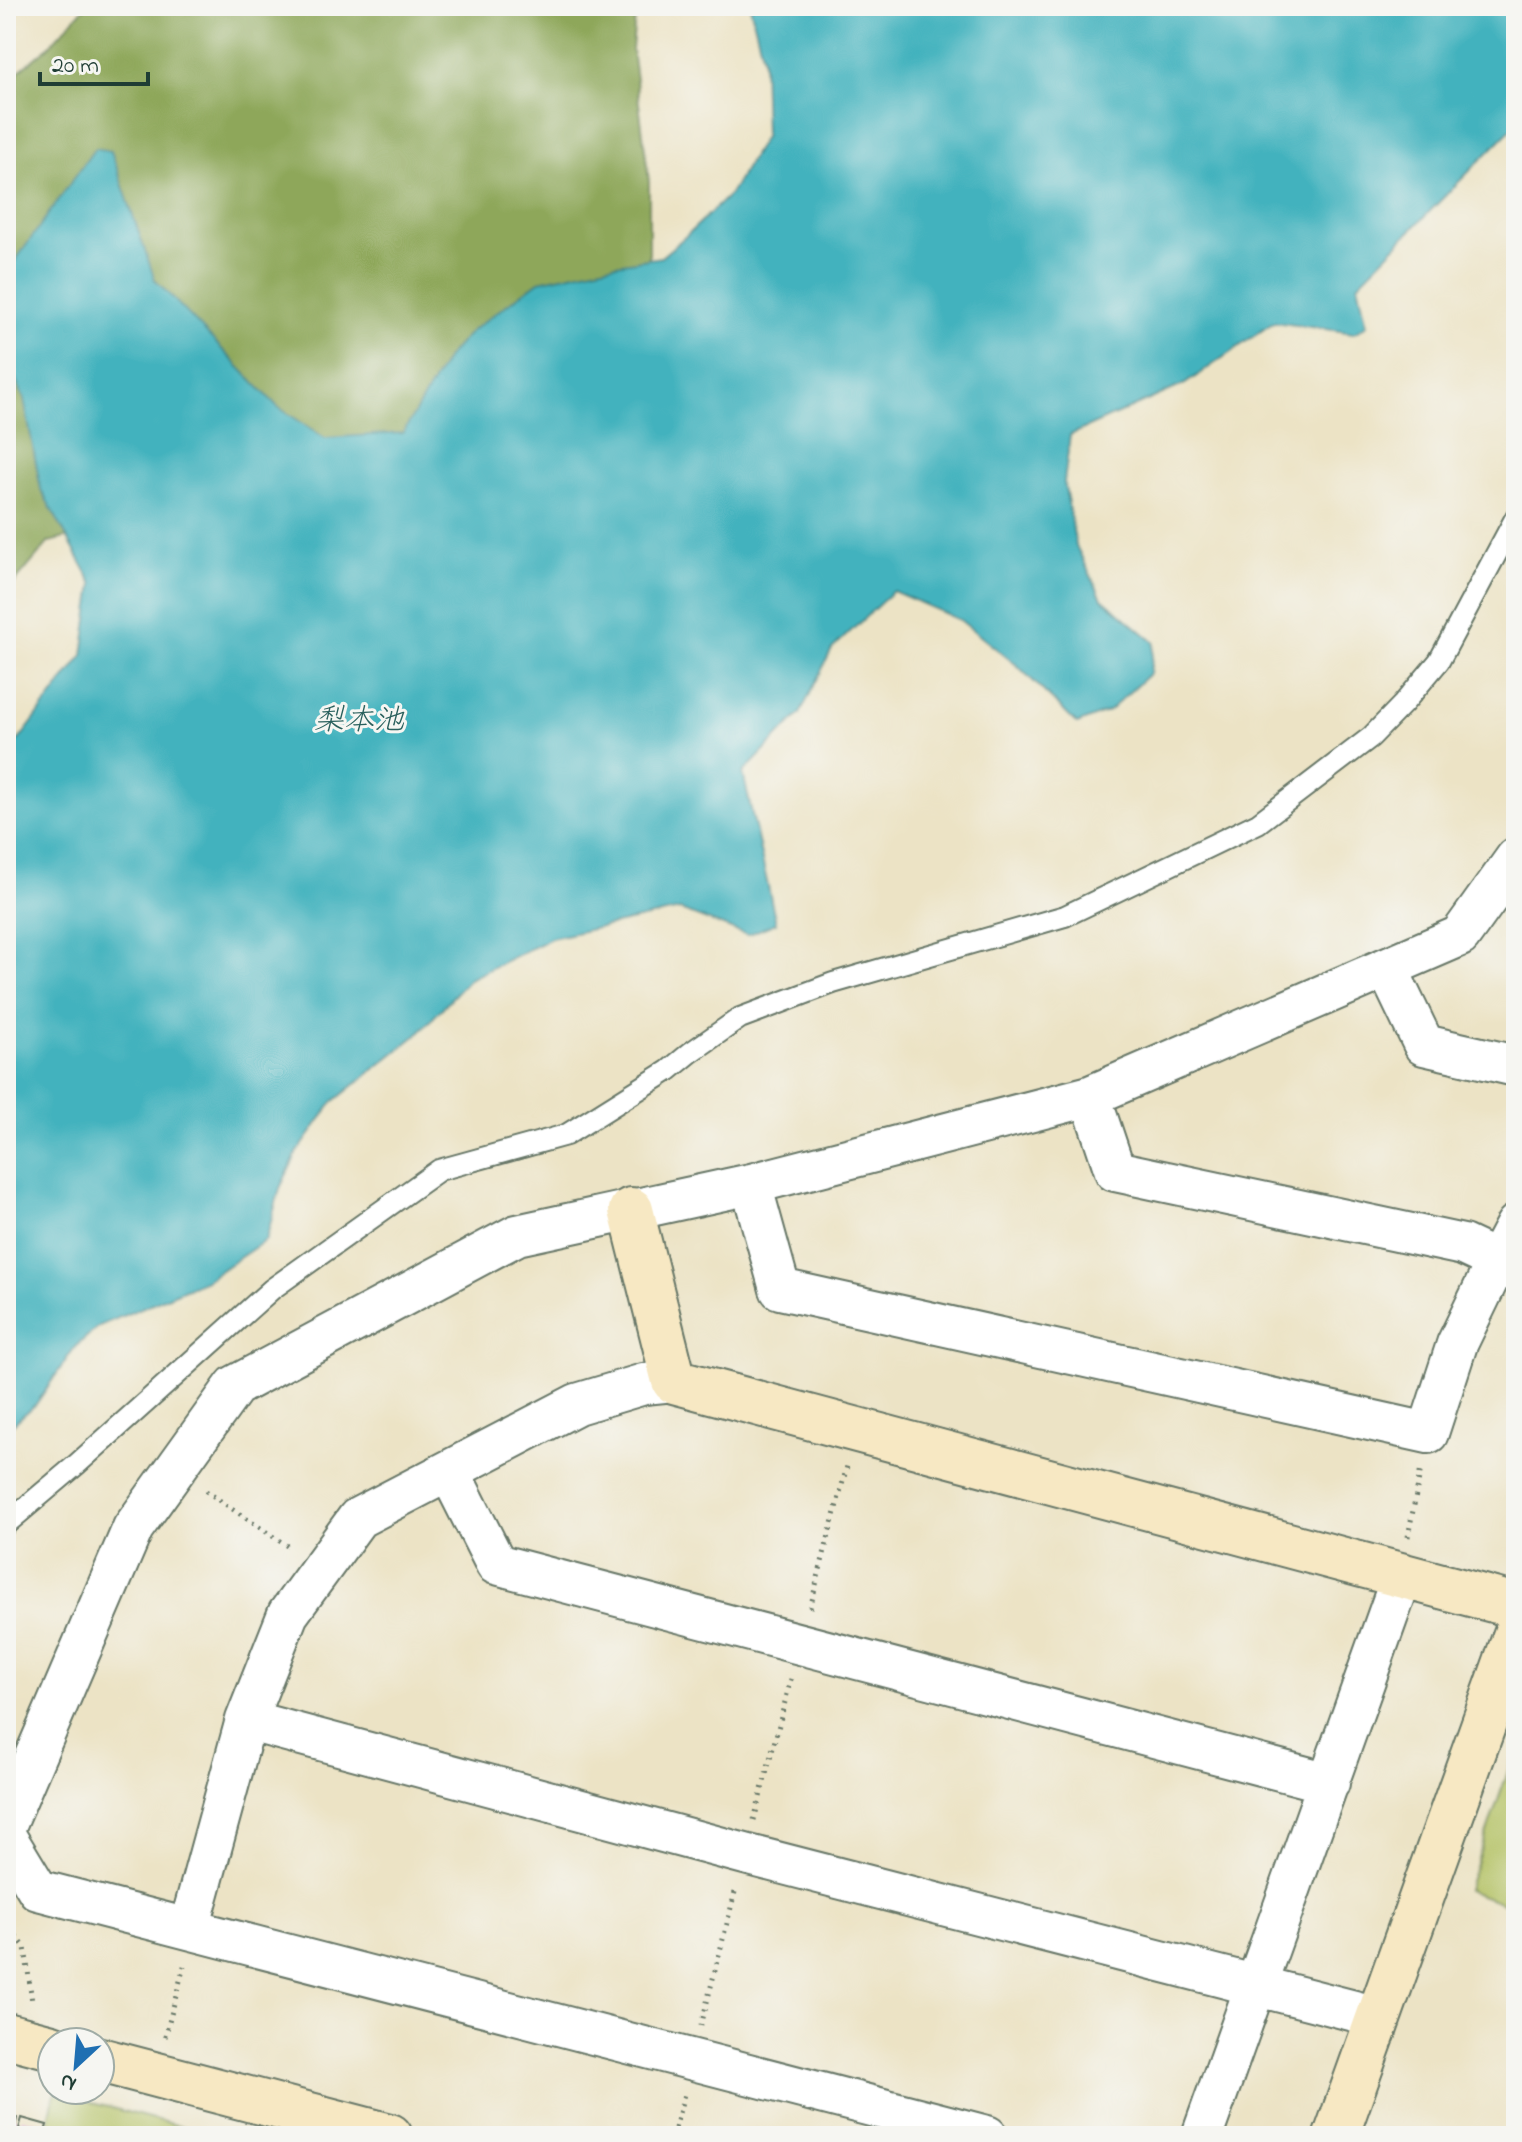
<svg xmlns="http://www.w3.org/2000/svg" width="1522" height="2142" font-family="'Indie Flower','Klee One',sans-serif">
<rect width="100%" height="100%" fill="#f6f6f2"/>
<filter id="ink" filterUnits="userSpaceOnUse"><feTurbulence type="fractalNoise" baseFrequency=".0125" numOctaves="2"/><feDisplacementMap in="SourceGraphic" scale="16" xChannelSelector="R" yChannelSelector="G"/><feConvolveMatrix kernelMatrix="1 2 1 2 8 2 1 2 1" color-interpolation-filters="sRGB"/></filter>
<filter id="wash" filterUnits="userSpaceOnUse"><feTurbulence type="fractalNoise" baseFrequency=".006" numOctaves="4" result="noise"/><feDisplacementMap in="SourceGraphic" scale="32" xChannelSelector="R" yChannelSelector="G"/><feGaussianBlur stdDeviation="1.8" result="paint"/><feColorMatrix in="noise" values="0 0 0 0 0 0 0 0 0 0 0 0 0 0 0 0 0 1.4 0 .05"/><feComposite in="paint" operator="in"/></filter>
<g filter="url(#wash)">
<rect width="100%" height="100%" fill="#ece3c5"/>
<path fill="#b3c164" stroke="#697f4c" stroke-width="2" d="M1516,1748V1908L1467,1890Z
M55,2093L217,2136H45Z"/>
<path fill="#8ea75a" stroke="#567247" stroke-width="2" d="M86,6H636L632,49L649,181V264L580,383L119,525L49,542L6,593V82L47,48Z"/>
<path fill="#43b2be" stroke="#317879" stroke-width="2" d="M750,6H1516V124L1358,284L1367,325L1354,333L1274,322L1185,384L1070,435L1064,482L1076,546L1102,598L1154,642L1150,673L1109,711L1077,724L1018,666L960,620L893,591L832,649L800,714L743,773L776,923L747,935L680,910L551,938L469,979L418,1034L333,1102L297,1153L280,1188L266,1240L206,1280L99,1326L75,1347L36,1404L6,1430V739L19,740L83,655L93,584L41,490L24,399L6,357V274L95,148L111,151L155,280L278,407L325,438L403,433L448,356L471,331L539,281L616,264L661,257L686,236L730,194L765,135L763,58Z"/>
<g id="blocks">
<path fill="#deaadf" d="M6,2116L17,2118L13,2136H6Z
M22,2118L47,2125L44,2136H17Z"/>
</g>
</g>
<g filter="url(#ink)">
<use href="#blocks" fill-opacity="0" stroke="#677767" stroke-width="2"/>
<g fill="none" stroke-linecap="round" stroke-linejoin="round">
<g stroke="#677767" stroke-width="24">
<path id="lane" d="M6,1524L76,1465L272,1289L439,1170L566,1135L668,1071L690,1053L740,1018L833,983L1065,916L1258,823L1371,737L1403,704L1439,661L1516,517"/>
</g>
<g stroke="#677767" stroke-width="44">
<path id="street" d="M1387,968L1424,1045L1516,1066
M1090,1096L1115,1171L1463,1245L1497,1261
M751,1184L780,1289L1428,1433L1457,1344L1497,1261L1516,1225
M449,1471L496,1564L1329,1783
M246,1720L745,1854L1378,2017
M6,1824L133,1528L235,1386L517,1235L751,1184L1090,1096L1460,936L1516,858
M6,1837L38,1890L987,2136
M189,1929L246,1720L288,1614L358,1518L577,1404L644,1384L674,1381
M1202,2136L1402,1576"/>
</g>
<g stroke="#677767" stroke-width="48">
<path id="secondary" d="M631,1210L674,1381L1516,1606
M6,2035L52,2047
M100,2060L390,2136
M1336,2136L1516,1634"/>
</g>
<path stroke="#677767" stroke-width="5" stroke-dasharray="2 6" stroke-linecap="butt" d="M206,1491L290,1548
M1408,1537L1421,1468
M810,1608L847,1466
M754,1820L791,1679
M6,1924L25,1947L32,2002
M701,2026L736,1888
M165,2037L184,1966
M673,2136L684,2094"/>
<use href="#lane" stroke="#fff" stroke-width="20"/>
<use href="#street" stroke="#fff" stroke-width="40"/>
<use href="#secondary" stroke="#f7e8c3" stroke-width="44"/>
</g>
</g>
<g text-anchor="middle" stroke-width="6" stroke-linejoin="round" paint-order="stroke">
<g font-size="30" font-style="italic" fill="#2a605d" stroke="#f6f6f2">
<text x="359" y="729">梨本池</text>
</g>
</g>
<rect width="1522" height="2142" fill="none" stroke="#f6f6f2" stroke-width="32"/>
<g transform="translate(76 2066) rotate(206)"><circle r="38" fill="#f6f6f2" stroke="#a0aca6" stroke-width="2"/>
<path d="M0-6L14 30L0 20L-14 30Z" fill="#1f6fb2"/>
<text y="-12" font-size="22" font-weight="bold" text-anchor="middle" fill="#1f3d34">N</text>
</g>
<path d="M40 72v12h108v-12" fill="none" stroke="#1f3d34" stroke-width="4"/>
<text x="52" y="72" font-size="24" fill="#1f3d34" stroke="#f6f6f2" stroke-width="6" paint-order="stroke">20 m</text>
</svg>
